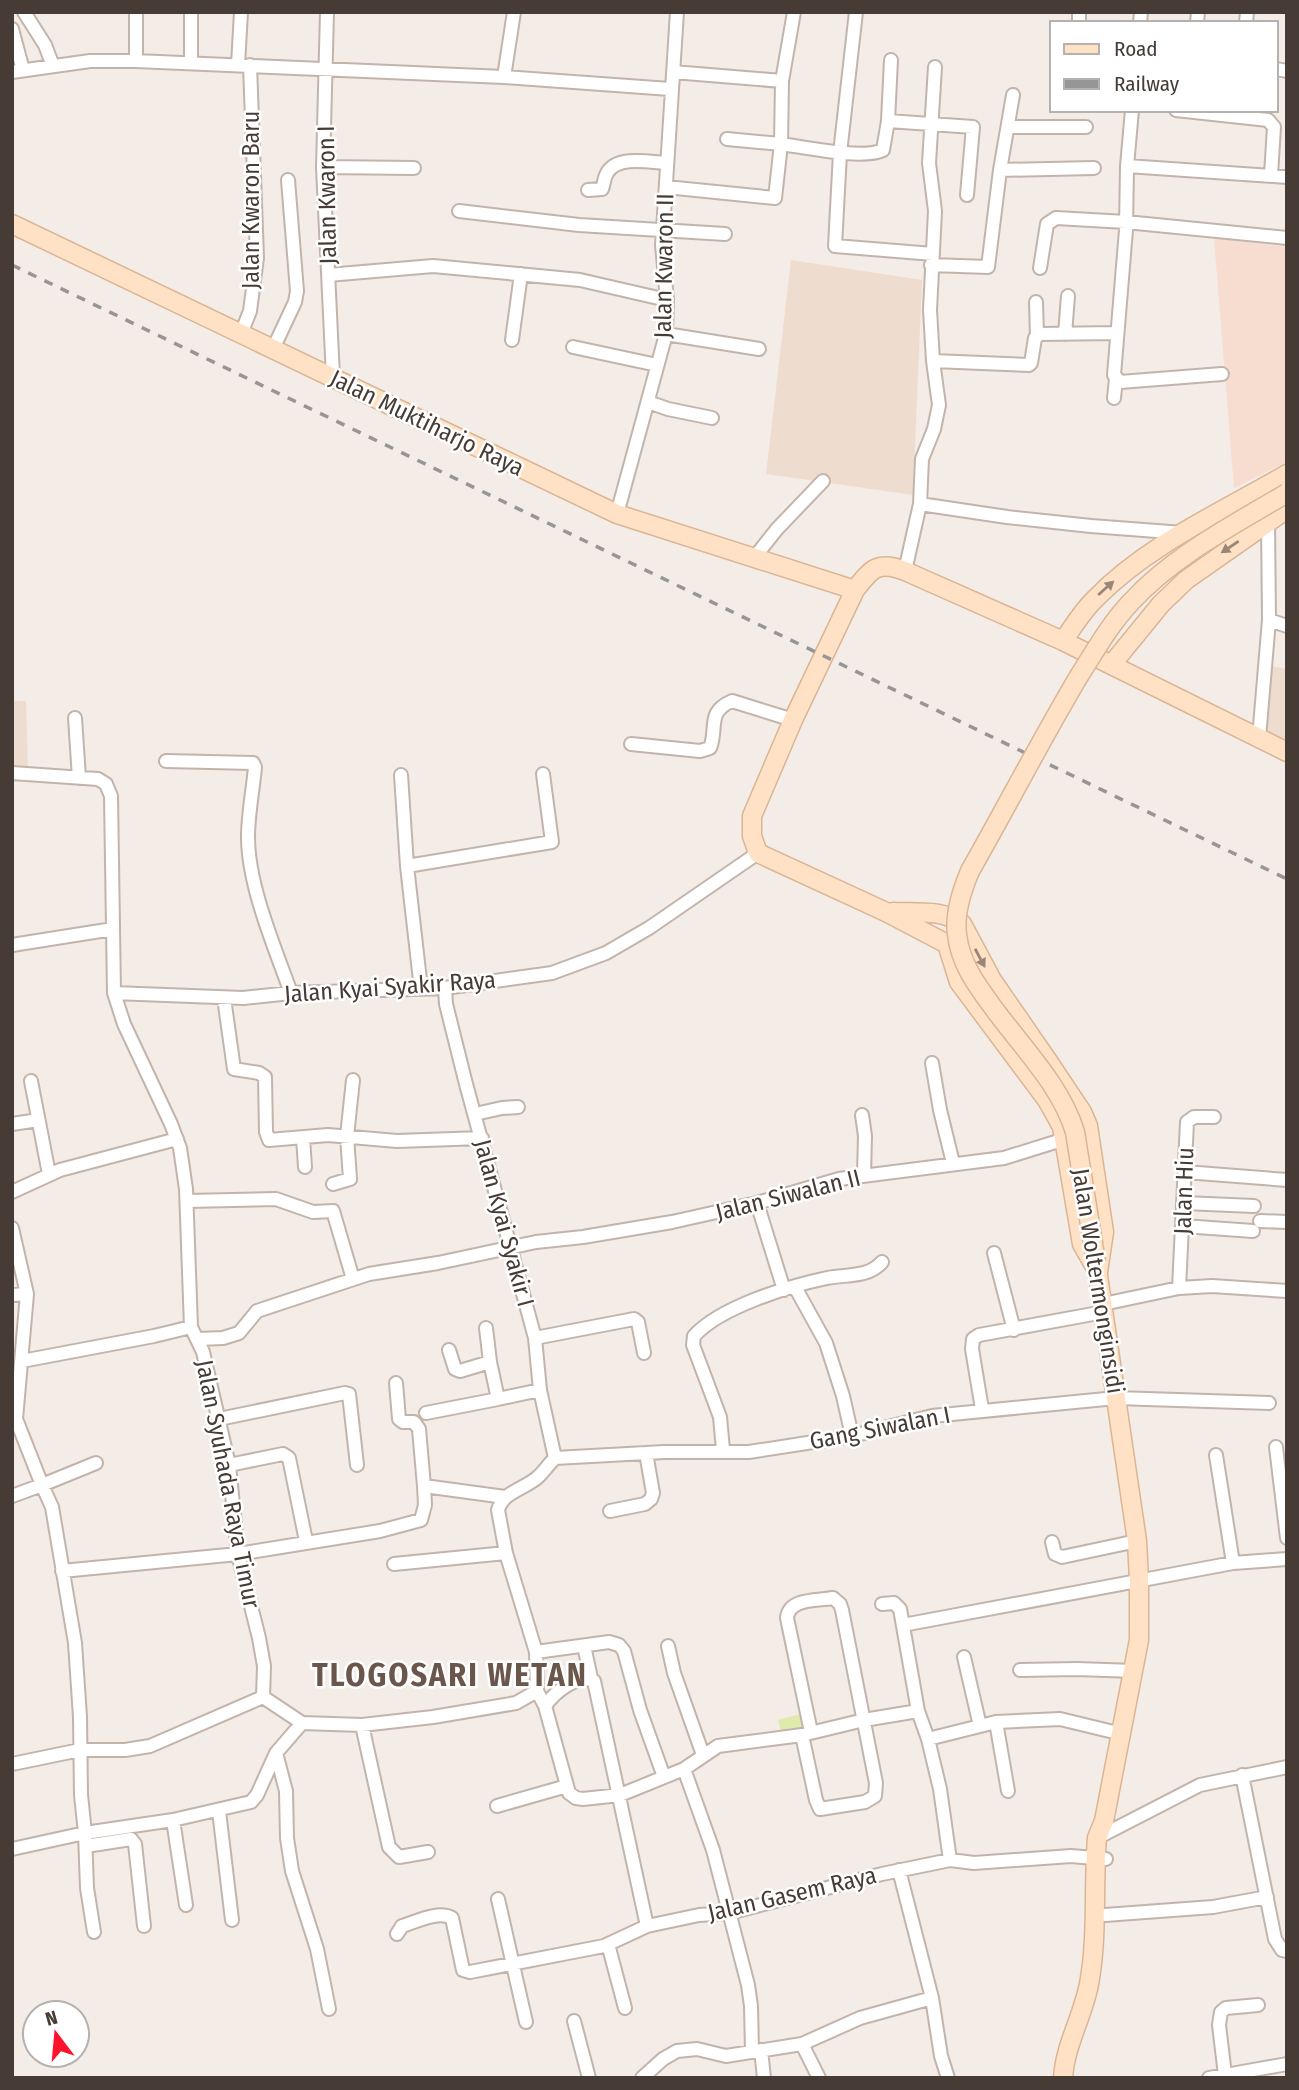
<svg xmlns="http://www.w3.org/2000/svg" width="1299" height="2090" font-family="'Fira Sans Condensed',sans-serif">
<rect width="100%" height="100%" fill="#f4ece6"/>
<path fill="#f7dcd0" d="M1214,238L1287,247V462L1234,488Z"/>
<path fill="#eeddcf" d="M791,260L922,280L913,495L766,474Z
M1270,666L1287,669V746L1262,733Z
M12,701H26L28,773H12Z"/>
<path fill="#dfebac" d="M801,1714L805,1731L782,1736L778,1720Z"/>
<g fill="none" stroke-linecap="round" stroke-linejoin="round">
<g stroke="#c3b4ab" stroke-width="16">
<path id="street" d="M24,12L45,45L53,66
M327,12L323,167L333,377
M856,12L840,153L835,246L933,254
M1079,23V12
M1140,23L1141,12
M1197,23L1198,12
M1246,23L1247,12
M12,29L23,70
M136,61V12
M191,63V12
M238,65L241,12
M1276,69L1287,71
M12,72L90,61H136L504,77L670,89
M673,72L782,81L781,144L727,139
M504,77L514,12
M782,81L794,12
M1132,110L1127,166L1126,230L1114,375L1120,382L1222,374
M1176,110L1268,120
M1268,120L1274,127L1271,175
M888,121L973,127L967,195
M1008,127H1086
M1127,166L1287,177
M323,167L414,168
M1000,170L1094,168
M666,187L775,198L781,144C804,147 863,160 883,150L888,121L891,60
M588,190L602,189C604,184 604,178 607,173C617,155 650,162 666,163
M459,211L579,225L725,234
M931,265L988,267L1000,170L1013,95
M1040,268L1047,224L1056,218L1126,222L1287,238
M328,275L433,266L580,280L667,300
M1036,302L1037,336
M241,334L250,311L257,258L250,65
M666,334L759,349
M1065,334L1068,296
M512,340L521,274
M573,347L657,365
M273,349L295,302L297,291L288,180
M933,361L1029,365L1031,363L1035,338L1040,334L1116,333
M1114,398L1116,379
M648,402L668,409L712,418
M920,504L1007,517L1091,526L1183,533
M617,514L666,334L667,300L662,245L677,12
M1268,521L1269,620L1287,626
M754,558L777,529L823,481
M905,571L920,504L922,459L934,429L939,405L933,361L930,310L935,211L929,163L935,67
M75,718L79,778
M1259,738L1269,620
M631,744L700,751L710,748C718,728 706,712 732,701L793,720
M166,761L253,763L255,767C253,790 248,814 248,837C248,886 275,948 291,993
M12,773L98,779L106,784L111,796L114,993L124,1024L171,1124L180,1148L186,1189L191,1327L203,1352L229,1465L238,1554L259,1638L264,1666L263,1697
M401,775L407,866L421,989
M407,866L552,842L543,774
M12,945L113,929
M445,988L446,1004L466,1084L535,1338L540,1390L555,1458
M114,993L243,998L291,993L445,988L552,973L606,953L649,928L758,853
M224,998L234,1069L259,1073L265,1077L266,1132L269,1140L328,1135L397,1141L482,1138
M932,1063L940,1110L953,1163
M31,1081L49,1174
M475,1114L502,1108L518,1107
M862,1115L865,1136L864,1175
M12,1124L38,1120
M303,1138L305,1167
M1185,1172L1287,1180
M333,1184L350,1179L347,1136L353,1080
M12,1192L60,1170L177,1139
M187,1201L276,1199L313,1212L333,1211L353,1279
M757,1203L784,1290
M1184,1203L1254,1206
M1260,1221L1287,1222
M1183,1226L1253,1231
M12,1228L27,1294L16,1419L42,1485L12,1496
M994,1253L1014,1330
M795,1287L826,1343L843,1396L852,1436
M1179,1288L1187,1122L1194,1117H1214
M12,1295L27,1294
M1103,1304L1179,1288L1212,1286L1287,1291
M486,1328L490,1362L498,1399L540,1390
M535,1338L634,1319L638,1322L644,1353
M198,1339L223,1338L239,1333L257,1311L369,1274L438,1263L536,1242L583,1237L672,1222L757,1203L839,1179L1004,1158L1065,1139
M449,1350L455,1369L460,1371L490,1362
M22,1361L154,1336L191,1327
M396,1383L399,1419L403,1422H414L419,1429L424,1486L505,1497
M982,1409L972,1349L973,1339L979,1335L1104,1312
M426,1413L498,1399
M219,1419L345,1393L349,1394L357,1465
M1276,1447L1287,1538
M723,1450L720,1417L693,1345L694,1336C720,1307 789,1286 827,1278C847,1274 868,1278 882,1262
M1216,1455L1233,1563
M229,1465L283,1454L289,1458L306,1541
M610,1511L645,1504L651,1499L653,1493L646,1453
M1052,1542L1055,1554L1062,1557L1137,1541
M394,1564L506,1553
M62,1571L238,1554L380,1531L421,1520L425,1505L424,1486
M882,1604L894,1603L900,1609L918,1711L928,1739L996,1722L1060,1719L1122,1734
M903,1625L1233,1563L1287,1559
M584,1646L591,1678
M668,1646L674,1673L703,1755
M536,1652L609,1642L619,1645L624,1651L640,1710L664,1777
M964,1657L980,1726
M1020,1670L1077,1669L1135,1671
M537,1691L545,1706L569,1793L576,1798L583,1799L620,1795L684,1769L718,1746L802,1735L864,1720L918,1711
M545,1706C554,1693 577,1673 594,1681L647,1926
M996,1722L1008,1791
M362,1725L389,1847L399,1857L428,1852
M802,1735L816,1800L820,1809L865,1802L875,1796L876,1783L842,1610L840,1604L833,1598C816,1601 789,1598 787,1618L811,1732
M928,1739L940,1789L950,1860
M276,1753L286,1791L287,1838L292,1871L317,1949L329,2009
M12,1764L80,1750H125L150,1746L263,1697L302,1723L362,1725L433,1717L516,1703L537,1691L536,1652L506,1553L498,1510C503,1491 526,1489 539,1476C544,1471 549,1464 555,1458L664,1452H749L852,1436L932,1416L1116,1398L1269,1403
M684,1769L713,1850L748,1985L751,2006L752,2051
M1242,1775L1275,1939L1282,1950L1287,1951
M497,1806L567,1786
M219,1811L232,1920
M173,1820L186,1905
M1097,1838L1200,1785L1287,1767
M86,1846L131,1839L135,1844L144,1926
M12,1849L85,1833L173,1820L251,1802L257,1795L276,1753L302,1723
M899,1870L932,1998L941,2056L948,2078
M498,1899L526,2022
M1105,1915L1213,1907L1267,1897
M94,1932L87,1888L85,1833L81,1795L80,1717L75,1643L52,1507L42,1485L96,1463
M397,1934L402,1926C416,1922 438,1910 452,1918L463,1970L470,1972L604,1946L647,1926L699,1915L729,1913L882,1874L950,1860L974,1863L1071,1856L1106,1859
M608,1944L625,2008
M574,2021L589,2078
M802,2044L819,2078
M761,2050L764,2078
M1225,2075L1219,2025L1221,2012L1226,2008L1258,2005
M642,2078L663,2059L677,2051L697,2049L726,2056L802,2044L860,2018L932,1998
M1209,2078L1287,2064"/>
</g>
<g stroke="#dab595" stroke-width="21">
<path id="secondary" d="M12,224L617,514L855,590
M1063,641C1073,627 1083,610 1096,598C1149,544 1222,512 1287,474
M1112,664L1161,604L1186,580L1287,509
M893,912C916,913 944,909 962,924L992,980L1050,1064L1082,1112L1088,1126L1104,1232L1098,1272
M1098,1272L1082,1244L1062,1127L1047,1100L959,982L947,944L886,912L758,853L752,836V816L793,720L855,590C871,569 878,560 905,571L1063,641L1287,752
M1063,2078C1065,2045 1083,2016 1089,1984C1098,1936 1093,1886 1097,1838L1104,1821L1139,1640V1580L1137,1541L1096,1262"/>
</g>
<use href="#street" stroke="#fff" stroke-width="12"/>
<use href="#secondary" stroke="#ffe2c5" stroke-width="18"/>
<path stroke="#969696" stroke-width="3.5" stroke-dasharray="9 9" stroke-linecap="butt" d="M12,265L1287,879"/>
<g stroke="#dab595" stroke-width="21" stroke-linecap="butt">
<path id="secondary-bridge" d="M1096,1262L1075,1132C1061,1086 1023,1048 995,1010C978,987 960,964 957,934C954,913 962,890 970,871C1007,806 1041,740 1079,676C1095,651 1110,624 1131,602C1173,556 1233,525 1287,493"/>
</g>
<use href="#secondary-bridge" stroke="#ffe2c5" stroke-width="18"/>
</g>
<defs><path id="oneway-solid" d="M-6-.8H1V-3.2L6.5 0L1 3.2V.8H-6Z" transform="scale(1.75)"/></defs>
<g fill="#9a8676">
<use href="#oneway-solid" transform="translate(1230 547) rotate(146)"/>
<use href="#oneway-solid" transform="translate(1106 588) rotate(-42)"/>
<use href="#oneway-solid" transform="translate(980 958) rotate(62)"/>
</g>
<g text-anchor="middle" stroke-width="5" stroke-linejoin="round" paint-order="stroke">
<g font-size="24" fill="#473b35" stroke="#fff">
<text transform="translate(327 195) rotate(-91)" y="8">Jalan Kwaron I</text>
<text transform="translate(251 200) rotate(-90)" y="8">Jalan Kwaron Baru</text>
<text transform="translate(664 266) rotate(-89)" y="8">Jalan Kwaron II</text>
<text transform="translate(427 423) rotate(26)" y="8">Jalan Muktiharjo Raya</text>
<text transform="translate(390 987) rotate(-4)" y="8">Jalan Kyai Syakir Raya</text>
<text transform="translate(1184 1191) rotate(-88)" y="8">Jalan Hiu</text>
<text transform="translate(788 1195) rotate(-14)" y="8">Jalan Siwalan II</text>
<text transform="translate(504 1223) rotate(75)" y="8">Jalan Kyai Syakir I</text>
<text transform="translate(1098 1281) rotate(81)" y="8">Jalan Woltermonginsidi</text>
<text transform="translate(880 1428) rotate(-11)" y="8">Gang Siwalan I</text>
<text transform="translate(228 1484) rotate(79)" y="8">Jalan Syuhada Raya Timur</text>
<text transform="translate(792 1894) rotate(-13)" y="8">Jalan Gasem Raya</text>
</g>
<g font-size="32" font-weight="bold" letter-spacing="2" fill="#6b564b" stroke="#fff">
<text x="450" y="1686">TLOGOSARI WETAN</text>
</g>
</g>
<rect width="1299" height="2090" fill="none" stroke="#473b35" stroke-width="28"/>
<rect x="1050" y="21" width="228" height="91" fill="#ffffff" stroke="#b5b1ae" stroke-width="2"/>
<rect x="1064" y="44" width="35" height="10" fill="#ffe2c5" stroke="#b5b1ae" stroke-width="2"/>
<text x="1114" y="56" font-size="21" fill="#473b35">Road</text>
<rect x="1064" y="79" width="35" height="10" fill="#969696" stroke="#b5b1ae" stroke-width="2"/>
<text x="1114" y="91" font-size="21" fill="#473b35">Railway</text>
<g transform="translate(56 2034) rotate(344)"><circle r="33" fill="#ffffff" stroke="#b5b1ae" stroke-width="2"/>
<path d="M0-5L12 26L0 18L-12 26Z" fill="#ff122c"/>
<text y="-10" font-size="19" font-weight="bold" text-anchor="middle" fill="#473b35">N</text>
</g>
</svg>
